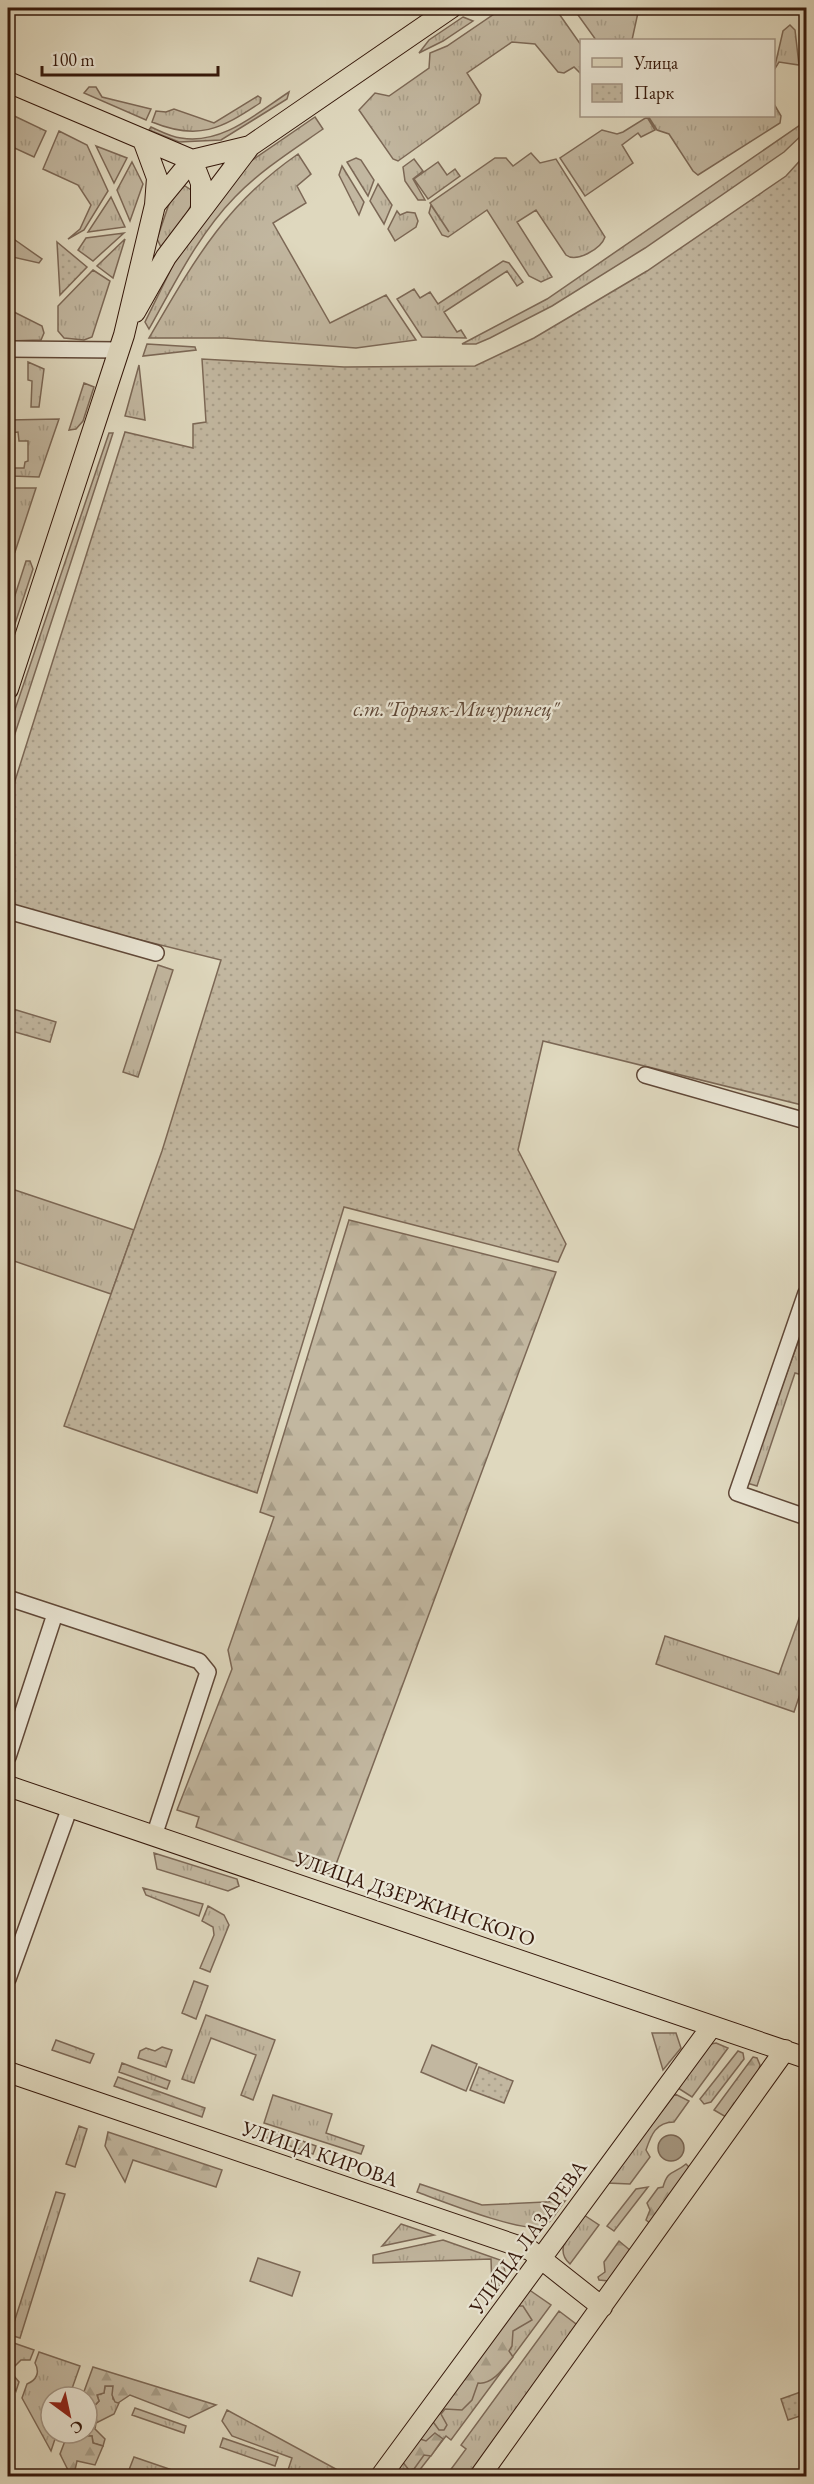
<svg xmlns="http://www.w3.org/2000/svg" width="814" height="2484" font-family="'EB Garamond',serif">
<defs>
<pattern id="grass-tufts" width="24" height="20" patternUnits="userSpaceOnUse" patternTransform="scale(1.5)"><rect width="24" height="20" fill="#c2b7a0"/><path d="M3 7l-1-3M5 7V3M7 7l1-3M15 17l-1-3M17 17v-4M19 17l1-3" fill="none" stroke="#a79d88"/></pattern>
<pattern id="forest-firs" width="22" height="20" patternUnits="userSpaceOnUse" patternTransform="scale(1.5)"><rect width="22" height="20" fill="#c2b7a0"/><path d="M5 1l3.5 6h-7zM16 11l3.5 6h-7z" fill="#a79d88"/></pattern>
<pattern id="park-dots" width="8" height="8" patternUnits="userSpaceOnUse" patternTransform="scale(1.5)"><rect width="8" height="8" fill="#c2b7a0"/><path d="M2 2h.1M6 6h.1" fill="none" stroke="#a79d88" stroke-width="1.8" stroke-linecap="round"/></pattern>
</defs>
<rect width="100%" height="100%" fill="#dfd8be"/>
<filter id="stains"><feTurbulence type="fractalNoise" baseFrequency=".00333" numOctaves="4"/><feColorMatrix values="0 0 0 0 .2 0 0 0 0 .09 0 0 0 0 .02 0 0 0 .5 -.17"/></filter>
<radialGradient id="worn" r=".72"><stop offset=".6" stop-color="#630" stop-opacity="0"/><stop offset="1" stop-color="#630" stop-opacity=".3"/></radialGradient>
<path fill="url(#grass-tufts)" stroke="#7c6856" stroke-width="1.5" d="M503,8H555L581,45V74L574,67L564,73L558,72L535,44L512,42L467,73L481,95L479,103L398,161L393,159L359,110L375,93L389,96L429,68L430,53L447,46Z
M573,8H639L632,40H596Z
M463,17L473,21L443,41L419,53L429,40Z
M790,25L795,30L799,65L779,62L774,70L783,31Z
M89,87H96L102,97L151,109L146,120L84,93Z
M289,92L287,99L221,140L179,142L149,130L151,127C160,131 171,137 181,138C222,145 257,113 289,92Z
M258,96L261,98L260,103C221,129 198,141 152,122L156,111L166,112L174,109L214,123Z
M774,104L781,116L780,123L698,175L693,171L669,134L657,130L648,116H774Z
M8,113L46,131L34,157L8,145Z
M315,117L323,129C293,150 261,170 235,197C198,235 175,283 149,329L145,322L176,259L248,163Z
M647,117L655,130L641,137L638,133L622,145L633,163L585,196L560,158L602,130L617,134L623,132Z
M806,121V131L784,152L645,248L552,306L490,338L476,344H462L547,299Z
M59,131L87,145L108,191L84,230L68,239L80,229L91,205L78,185L43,169Z
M96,146L127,158L114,183Z
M531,153L540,163L556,159L605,237C601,249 576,263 566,255L536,210L517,222L552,277L541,282L529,276L487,210L448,237L442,235L429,213L431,205L449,232L430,203L495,158H506L513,166Z
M298,154L311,174L297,186L306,203L273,223L330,323L386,295L416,340L356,348L225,338H149C193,263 224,205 298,154Z
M356,158L361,160L374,180L368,196L347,162Z
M414,159L423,171L413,179L425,200H418L405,181L403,167Z
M132,162L143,184L130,221L117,190Z
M438,162L447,175L455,169L460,176L428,199L414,179Z
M342,166L364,202L359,215L339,175Z
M378,184L392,205L384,224L370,201Z
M180,186H185L194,192C193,207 174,242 161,247L157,239L173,192Z
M111,197L125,227L88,232Z
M397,211L400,215L407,212L415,213L418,221L416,227L395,241L388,229Z
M124,233L93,261L78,250L86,238Z
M8,235L42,259L39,263L8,256Z
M125,239L113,278L97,266Z
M503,261L509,263L523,282L517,286L507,271L444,312L457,332L461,330L466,338L422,337L397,299L414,289L420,298L430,292L438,304Z
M93,270L110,281L92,337L84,340L64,338L58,331V306Z
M8,309L42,326L44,333L41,340L8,341Z
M147,344L195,347L196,350L143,356Z
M28,362L44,369L39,407H31L32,381L28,380Z
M139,365L145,420L125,416Z
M84,383L94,387L83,421L76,429L69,430Z
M59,419L39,477L12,476L13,468H24L25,462L28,461V441H19L18,432L8,433V420Z
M109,433H113L8,755V730Z
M10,488H36L15,552L8,546Z
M26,561H30L33,569L8,645V617Z
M158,965L173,970L138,1077L123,1072Z
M9,1188L134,1230L111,1294L8,1259Z
M806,1320V1376L795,1373L757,1486L747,1483Z
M806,1599V1676L794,1712L656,1664L665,1636L779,1674Z
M154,1853L237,1879L239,1886L228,1891L157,1869Z
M143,1888L203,1904L199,1916L146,1895Z
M208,1906L224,1915L229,1925L210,1972L200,1968L214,1935L213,1927L202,1921Z
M194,1981L208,1986L196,2019L182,2013Z
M206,2015L275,2040L253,2100L241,2095L256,2055L211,2038L194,2083L182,2079Z
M652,2033H676L681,2048L663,2070Z
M56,2040L94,2054L90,2063L52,2050Z
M716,2043L728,2048L692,2097L678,2088L711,2044Z
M162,2047L172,2050L166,2067L138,2058L140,2051L146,2048L155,2051Z
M738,2051L743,2053L744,2059L711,2102L704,2104L700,2099Z
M122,2063L170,2081L167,2089L119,2072Z
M675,2094L689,2101L674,2122C656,2122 651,2135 646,2150L650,2157L630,2184L607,2183Z
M273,2095L332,2114L326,2133L364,2146L361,2154L264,2123Z
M79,2126L87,2129L75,2167L66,2164Z
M420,2184L482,2205L565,2201C559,2208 552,2222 544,2226C526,2235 439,2200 417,2192Z
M648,2187L614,2231L607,2226L636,2189Z
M56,2192L65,2194L20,2338L10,2335Z
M584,2215L599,2225L570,2264C552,2248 573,2229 584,2215Z
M401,2224L434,2235L382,2246Z
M443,2240L503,2261L506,2278L497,2289H492L491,2259L373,2263V2255Z
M528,2289L551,2305L451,2440L446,2436L415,2476H404L394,2469Z
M559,2311L580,2327L471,2476H446L466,2449L461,2445Z
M39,2352L80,2366L69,2397H51V2433H57L51,2451L22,2398L27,2384C37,2380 40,2372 35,2363Z
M105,2386H113V2399L119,2403L114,2414L96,2423L95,2429L105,2439L103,2446L93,2443L92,2436H74L75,2433H87V2414L99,2401L97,2395L104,2393Z
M135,2408L186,2426L184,2433L132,2415Z
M227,2410L345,2474L343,2476H286L292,2458L232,2436L222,2421Z
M223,2438L278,2457L275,2466L220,2447Z
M134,2457L175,2471L173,2476L127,2475Z"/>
<path fill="url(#forest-firs)" stroke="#7c6856" stroke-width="1.5" d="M349,1220L556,1272L332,1875L196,1827L199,1817L177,1810L232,1669L228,1650L274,1517L260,1512Z
M753,2057L757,2058L760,2065L758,2074L726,2117L714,2110Z
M118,2077L205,2108L202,2117L114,2086Z
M258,2125L316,2146L313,2154L259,2135Z
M108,2132L222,2170L216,2187L133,2160L125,2182L105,2146Z
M686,2164L691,2169L651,2224L646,2220L650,2210L647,2203L658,2188L663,2187C668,2169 673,2175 686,2164Z
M619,2241L631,2251L609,2281L599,2280L598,2277L605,2272L604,2262Z
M515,2306H523L532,2320L513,2331L512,2346L509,2351L513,2357C504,2368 492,2385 478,2383L472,2400L462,2410L445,2409L441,2414L447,2425L444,2430H439L431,2419Z
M8,2341L34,2350L30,2360H21L13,2368L14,2376L19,2382L16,2391L8,2376Z
M93,2367L216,2405L189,2418L130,2395L118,2403L115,2402L112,2395L113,2386H105L104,2393L97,2395L99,2401L87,2413V2397H82Z
M68,2433H75L74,2436H92L93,2443L103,2446L95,2465L77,2461L75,2470L81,2475L91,2476H71L60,2454Z
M435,2433L443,2439L431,2456L424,2455L414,2469L409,2470L401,2460L417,2438L426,2441Z"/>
<path fill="url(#park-dots)" stroke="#7c6856" stroke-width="1.5" d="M806,154V1106L543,1041L518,1150L566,1244L558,1262L344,1207L257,1493L64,1426L162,1151L221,960L8,907V803L125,432L193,448V424L206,422L202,359L344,367L475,366L534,338L647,271L786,176Z
M57,242L87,267L60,295Z
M13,1009L56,1022L50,1042L8,1030Z
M479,2067L513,2081L504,2103L470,2090Z
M806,2390V2414L788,2420L781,2399Z"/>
<path fill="#c2b7a0" stroke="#7c6856" stroke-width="1.5" d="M432,2045L477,2064L466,2091L421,2072Z
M258,2258L300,2272L292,2296L250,2281Z"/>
<path fill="#a59781" stroke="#786452" stroke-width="1.5" d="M658 2148a13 13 0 1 1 26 0a13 13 0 1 1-26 0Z"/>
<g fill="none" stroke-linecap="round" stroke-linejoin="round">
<g stroke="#604838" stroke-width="18">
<path id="minor" d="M8,349L120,350
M8,911L156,953
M645,1075L806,1121
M806,1293L737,1493L806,1517
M8,1598L199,1661L208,1672L154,1836
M8,1757L55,1614
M8,1979L70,1807"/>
</g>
<g stroke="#35180b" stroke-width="22">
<path id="major" d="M8,82L192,160L250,146
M192,160L201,183V207
M155,205L192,160
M135,312L166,257L250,146L451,8
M8,689L124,335L155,205L157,178L143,140
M8,1786L806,2058
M8,2072L530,2250L602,2307
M381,2476L712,2026
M480,2476L785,2050"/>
</g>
<use href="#minor" stroke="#eae6d5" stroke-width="15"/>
<use href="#major" stroke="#dfd8be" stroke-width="20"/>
</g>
<g text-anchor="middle" stroke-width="4.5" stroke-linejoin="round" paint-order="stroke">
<g font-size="21" font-style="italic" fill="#5f4838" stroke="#eae6d5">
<text x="456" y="716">с.т."Горняк-Мичуринец"</text>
</g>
<g font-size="21" fill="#35180b" stroke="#eae6d5">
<text transform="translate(415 1899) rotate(19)" y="7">УЛИЦА ДЗЕРЖИНСКОГО</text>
<text transform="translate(320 2154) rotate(19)" y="7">УЛИЦА КИРОВА</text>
<text transform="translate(528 2237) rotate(-54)" y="7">УЛИЦА ЛАЗАРЕВА</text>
</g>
</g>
<rect width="814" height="2484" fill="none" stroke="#dfd8be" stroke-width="30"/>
<rect x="9" y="9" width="796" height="2466" fill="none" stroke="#35180b" stroke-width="3"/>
<rect x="15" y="15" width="784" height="2454" fill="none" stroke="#35180b" stroke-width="1.5"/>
<rect x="580" y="39" width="195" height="78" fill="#eae6d5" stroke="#a29484" stroke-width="1.5"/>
<rect x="592" y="58" width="30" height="9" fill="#dfd8be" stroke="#a29484" stroke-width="1.5"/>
<text x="634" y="69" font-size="18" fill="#35180b">Улица</text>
<rect x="592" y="84" width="30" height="18" fill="url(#park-dots)" stroke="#a29484" stroke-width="1.5"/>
<text x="634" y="99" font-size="18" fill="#35180b">Парк</text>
<g transform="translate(69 2415) rotate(147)"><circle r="28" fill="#eae6d5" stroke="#a29484" stroke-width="1.5"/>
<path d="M0-4.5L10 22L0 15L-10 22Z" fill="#8f2418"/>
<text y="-9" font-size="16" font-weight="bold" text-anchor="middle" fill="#35180b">С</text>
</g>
<path d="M42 66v9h176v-9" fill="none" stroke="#35180b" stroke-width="3"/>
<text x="51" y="66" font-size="18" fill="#35180b" stroke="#eae6d5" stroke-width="4.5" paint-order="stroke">100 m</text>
<rect width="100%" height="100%" filter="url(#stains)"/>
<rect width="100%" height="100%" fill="url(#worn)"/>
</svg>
